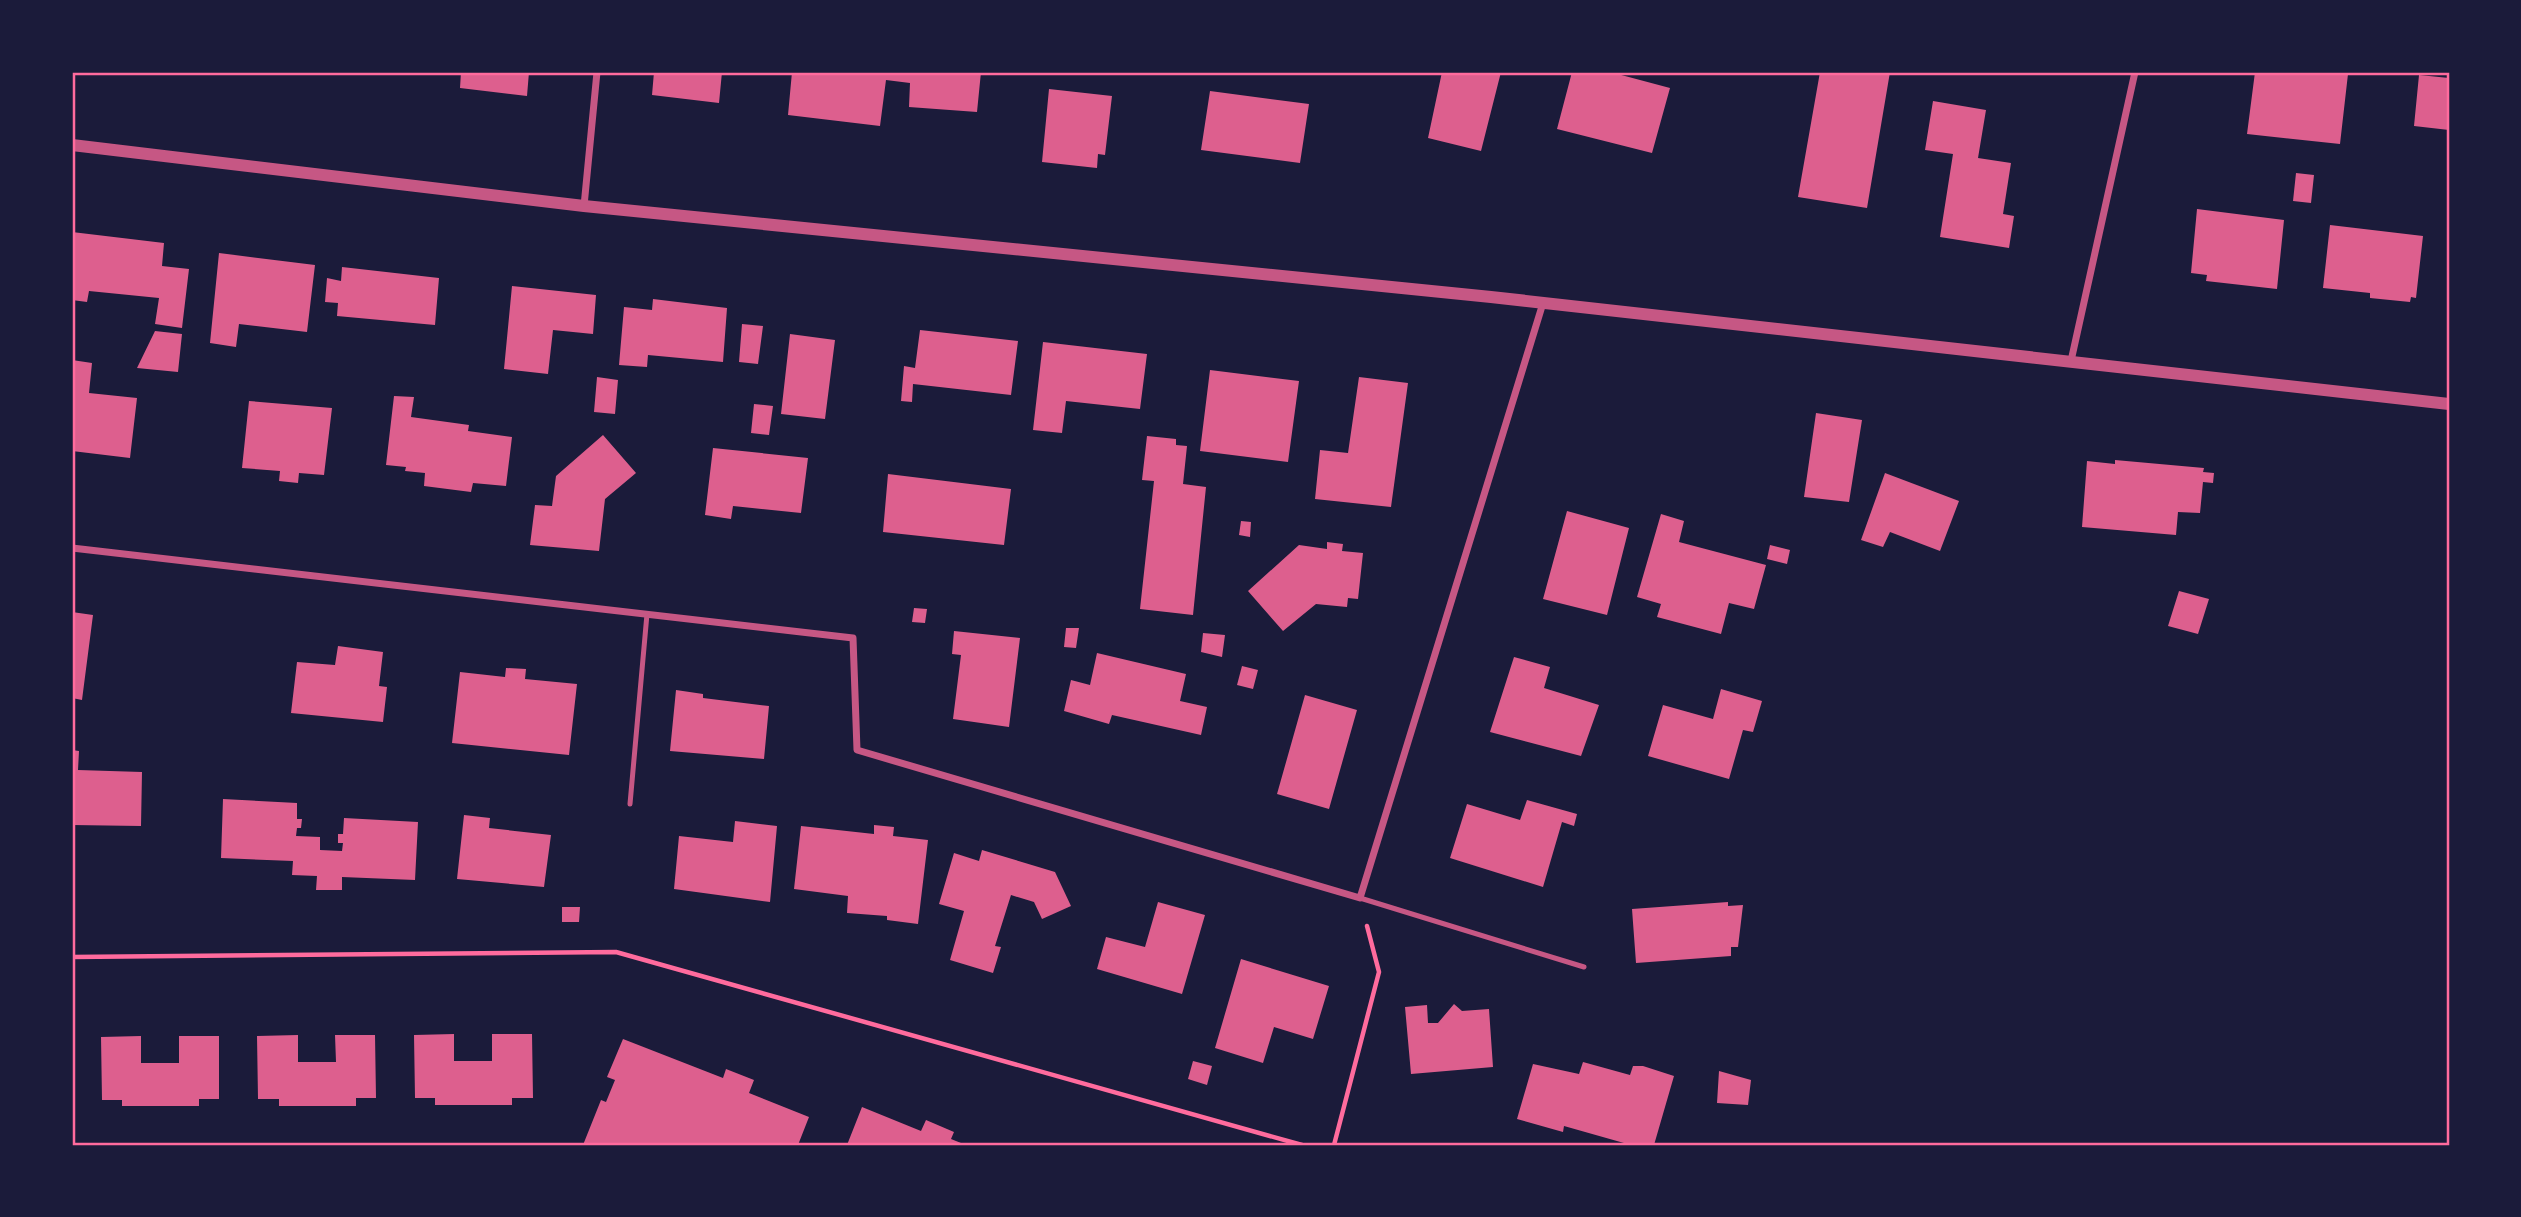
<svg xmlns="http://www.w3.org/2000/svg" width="2521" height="1217" font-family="Karla,sans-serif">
<rect width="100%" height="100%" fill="#1b1b3a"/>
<path fill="#dd5f8e" d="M461,72H529L527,96L460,88Z
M654,72H722L719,103L652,95Z
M792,72H981L977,112L909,107L910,83L886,80L880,126L788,115Z
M1442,72H1501L1481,151L1428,138Z
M1572,72H1610L1670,88L1652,153L1557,129Z
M1820,72H1890L1867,208L1798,197Z
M2255,72L2348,74L2340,144L2247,134Z
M2419,75L2449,78V130L2414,126Z
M1049,89L1112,96L1105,155L1098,154L1097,168L1042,162Z
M1210,91L1309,104L1300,163L1201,150Z
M1933,101L1986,110L1978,158L2011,163L2003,214L2014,216L2009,248L1940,237L1953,154L1925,150Z
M2296,173L2314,175L2311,203L2293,201Z
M2197,209L2284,220L2277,289L2206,281L2207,275L2191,273Z
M2330,225L2423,236L2416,298L2411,297L2410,302L2370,298V293L2323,288Z
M72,232L164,243L162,266L189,269L182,328L155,324L159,298L89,291L87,302L72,300Z
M219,253L315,265L307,332L239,324L236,347L210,343Z
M342,267L439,278L435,325L337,316L338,303L325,302L327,278L341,281Z
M512,286L596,295L593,334L553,330L548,374L504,369Z
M653,299L727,308L723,362L648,355L647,367L619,365L624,307L652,310Z
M742,324L763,326L758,364L739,362Z
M920,330L1018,341L1011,395L913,384L912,402L901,401L904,366L915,368Z
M155,331L182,334L178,372L137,368Z
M790,334L835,340L825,419L781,414Z
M1043,342L1147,354L1140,409L1066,401L1062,433L1033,430Z
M72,360L92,363L89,393L137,398L130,458L72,451Z
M1210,370L1299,381L1288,462L1200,451Z
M597,377L618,380L615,414L594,412Z
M1359,377L1408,383L1391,507L1315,499L1320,450L1348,453Z
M394,396L414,397L411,417L469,425L468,431L512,437L506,486L473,483L471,492L424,486L425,473L405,471L406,467L386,465Z
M249,401L332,408L324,475L299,473L298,483L279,481L280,471L242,468Z
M754,404L773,406L769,435L751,433Z
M1816,413L1862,420L1849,502L1804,497Z
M603,435L636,473L605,499L599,551L530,545L535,505L552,506L556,476Z
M1147,436L1176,439V445L1187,446L1183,484L1206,487L1193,615L1140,609L1154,481L1142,480Z
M713,448L808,458L801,513L733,506L731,519L705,515Z
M2115,460L2204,468L2203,472L2214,473L2213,483L2203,482L2200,513L2178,512L2176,535L2082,527L2087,461L2115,464Z
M1885,473L1959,501L1940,551L1890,532L1883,547L1861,540Z
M888,474L1011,489L1004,545L883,532Z
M1567,511L1629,528L1607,615L1543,599Z
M1661,514L1684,521L1679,542L1766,565L1754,609L1729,603L1721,634L1657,617L1661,604L1637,597Z
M1241,521L1251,522L1250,537L1239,535Z
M1327,542L1343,544L1342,551L1363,553L1358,599L1348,598L1347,607L1316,604L1283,631L1248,591L1299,545L1327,549Z
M1770,545L1790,550L1787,564L1767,559Z
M2179,591L2209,599L2198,634L2168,626Z
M914,608L927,609L925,623L912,622Z
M72,612L93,615L82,700L72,698Z
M1066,628H1079L1076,648L1064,647Z
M954,631L1020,638L1009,727L953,719L961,655L952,654Z
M1203,633L1225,635L1222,657L1201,652Z
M338,646L383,652L379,686L387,687L383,722L291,713L297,662L335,665Z
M1097,653L1186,674L1180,701L1207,707L1201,735L1112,715L1109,724L1064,711L1071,680L1090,685Z
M1514,657L1550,667L1544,688L1599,705L1581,756L1490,732Z
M1242,666L1258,670L1253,689L1237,685Z
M506,668L526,669L525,679L577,684L569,755L452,743L460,672L505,677Z
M1721,689L1762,701L1753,732L1743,730L1729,779L1648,756L1663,705L1713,719Z
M676,690L703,694V698L769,706L764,759L670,751Z
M1305,695L1357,710L1329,809L1277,794Z
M72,750L79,751L78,770L142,772L141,826L72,825Z
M223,799L297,803V819H302L301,828H297L296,836L320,837V850L342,851L343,843H338V834H343L344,818L418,822L415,880L342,877V890H316L317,876L292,875L293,861L221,858Z
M1527,800L1577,814L1574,826L1562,822L1543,887L1450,858L1467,804L1520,820Z
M464,815L490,818L489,828L551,835L544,887L457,879Z
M735,821L777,826L770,902L674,889L679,836L733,842Z
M874,825L894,827L893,836L928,840L918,924L887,920V916L847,913L848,896L794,889L801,826L874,834Z
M982,850L1055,872L1071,906L1042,919L1034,902L1011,895L995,946L1001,947L993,973L950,960L964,911L939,904L954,853L979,861Z
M1158,902L1205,915L1182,994L1097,969L1106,937L1145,947Z
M1728,902V906L1743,905L1738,947H1731V956L1636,963L1632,909Z
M562,907H580L579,922H562Z
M1241,959L1329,986L1313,1039L1274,1027L1263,1063L1215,1048Z
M1454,1004L1462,1011L1489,1009L1493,1067L1411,1074L1405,1007L1427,1005L1428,1023H1438Z
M454,1034V1061H492V1034H532L533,1098H512V1105H435V1098H415L414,1035Z
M298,1035V1062H336L335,1035H375L376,1098H356V1106H279V1099H258L257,1036Z
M141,1036V1063H179V1036H219V1099H199V1106H122V1100H102L101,1037Z
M623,1039L723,1078L726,1069L754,1080L749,1093L809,1117L798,1145H583L601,1100L606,1102L615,1080L607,1077Z
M1193,1061L1212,1066L1207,1085L1188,1079Z
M1583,1062L1630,1075L1633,1066H1643L1674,1076L1654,1145H1631L1564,1126L1563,1132L1517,1119L1533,1064L1579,1074Z
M1719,1071L1751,1080L1748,1105L1717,1103Z
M862,1107L921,1131L926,1120L954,1132L951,1139L966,1145H847Z"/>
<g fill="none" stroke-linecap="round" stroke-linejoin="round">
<path stroke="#ff6b9d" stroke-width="4.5" d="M72,957L616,952L1302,1145
M1334,1145L1379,972L1367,926"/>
<path stroke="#c65784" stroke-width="5" d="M630,804L647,614
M1360,898L1584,967"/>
<path stroke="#c65784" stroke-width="7" d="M584,206L597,72
M2071,361L2135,72
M72,548L853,638L857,750L1360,898L1543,303"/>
<path stroke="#c65784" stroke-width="12" d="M72,145L584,206L1491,297L2449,404"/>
</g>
<rect width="2521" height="1217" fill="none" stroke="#1b1b3a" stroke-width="147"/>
<rect x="74" y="74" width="2374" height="1070" fill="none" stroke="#ff6b9d" stroke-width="2.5"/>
</svg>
